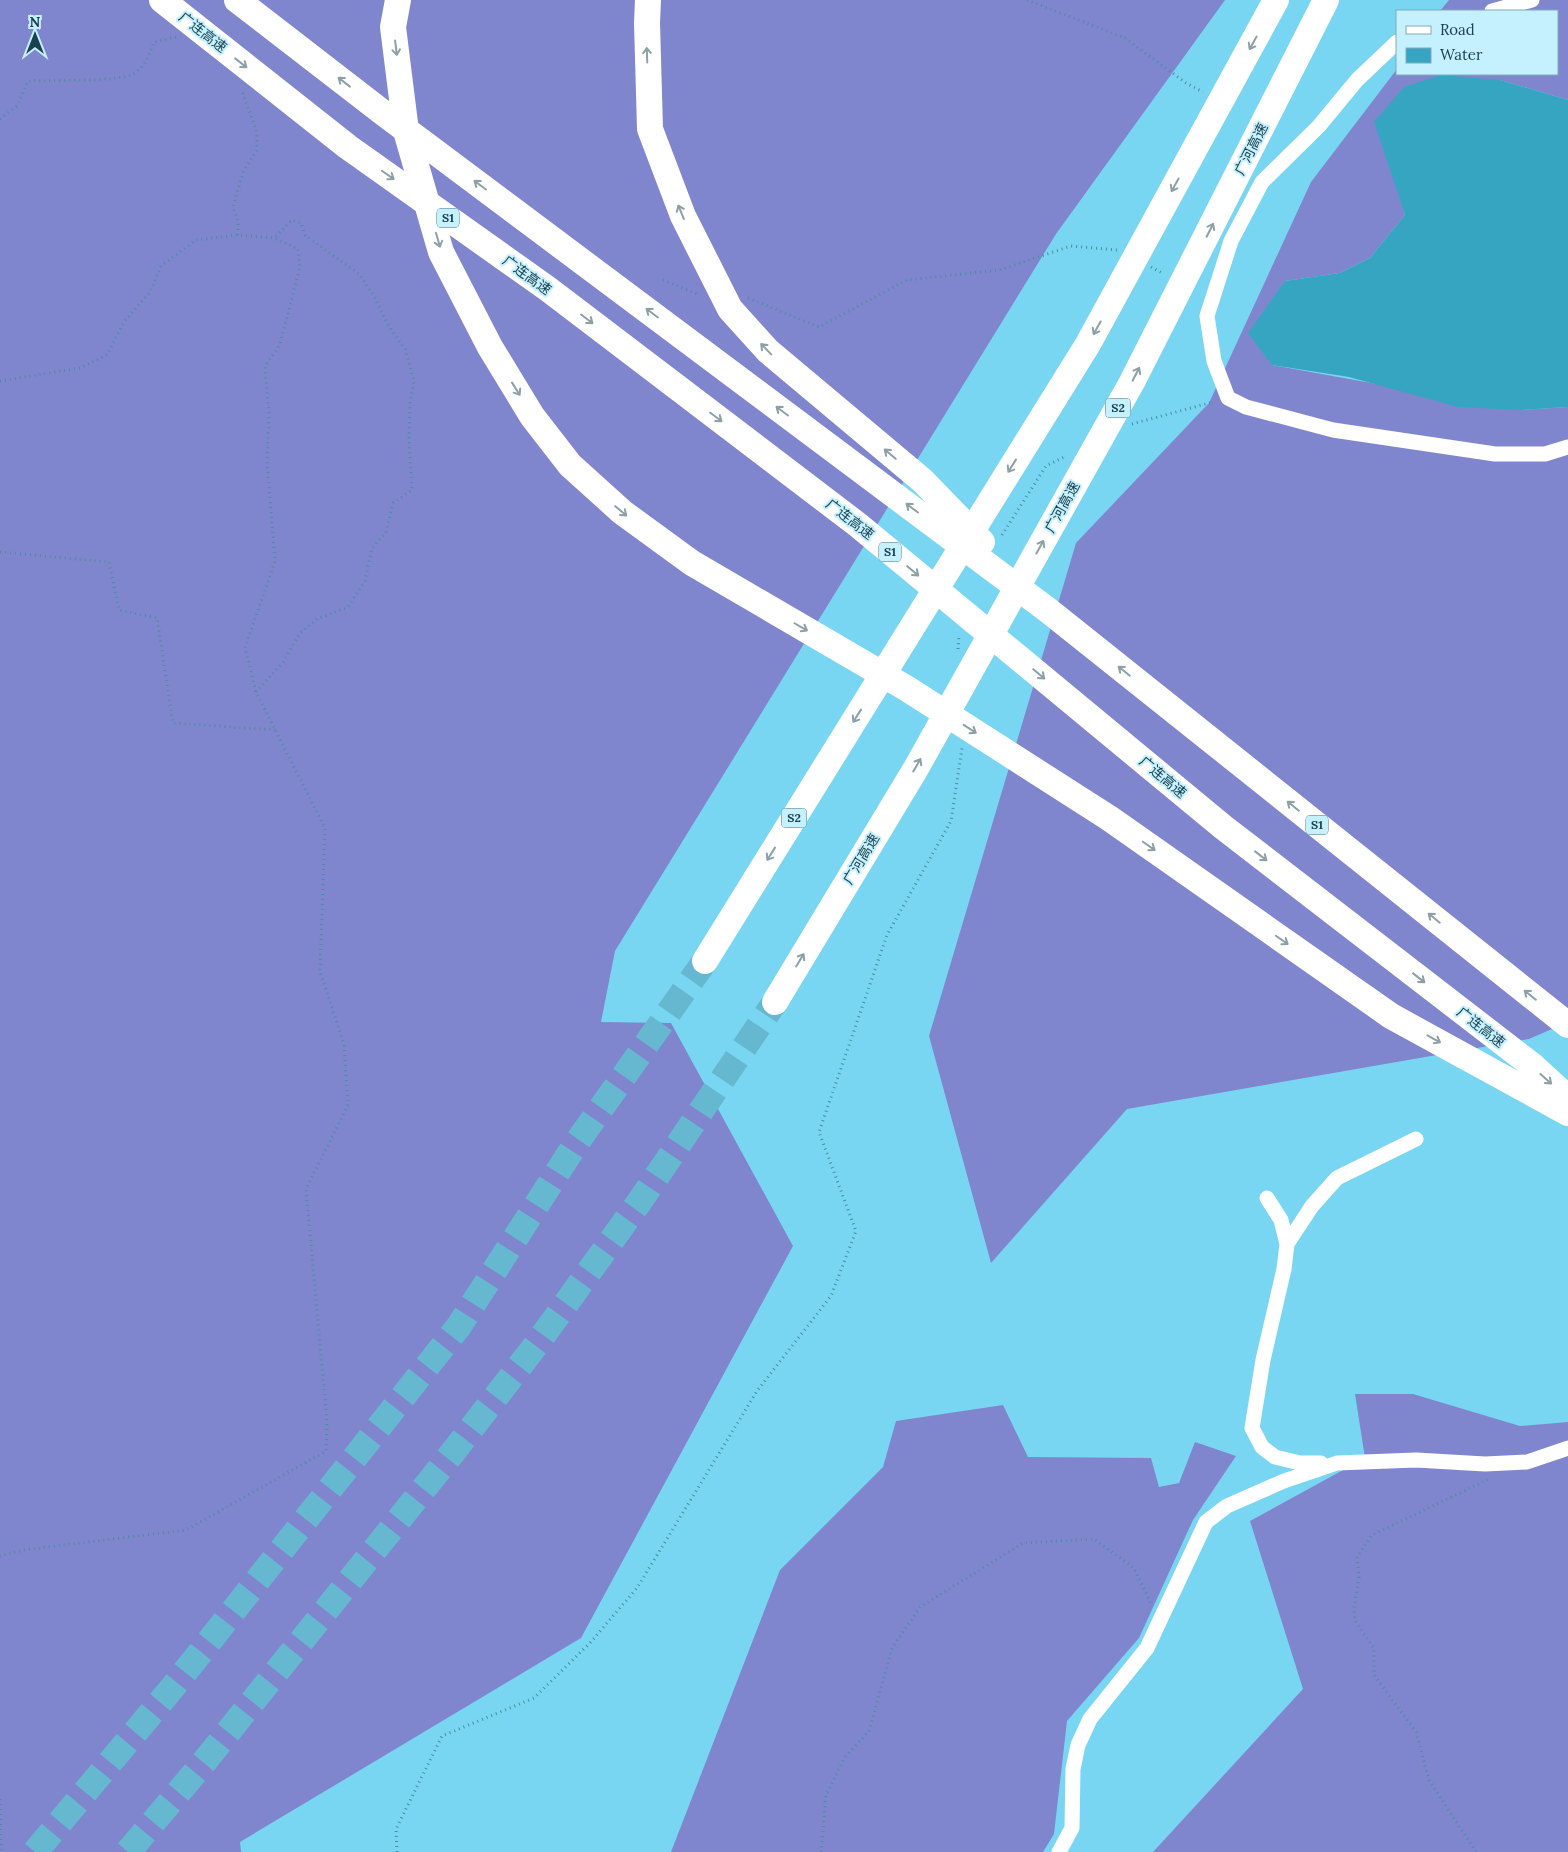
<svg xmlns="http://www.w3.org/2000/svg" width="1568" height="1852" font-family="Lora,'Noto Sans SC',serif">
<rect width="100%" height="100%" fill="#79d6f2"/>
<path fill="#8086cd" d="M0,0H1225L1056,234L615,951L601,1022L671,1023L793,1246L581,1638L240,1842L241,1852H0Z
M1449,0H1568V100L1500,80L1397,187L1405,215L1370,258L1340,273L1285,281L1272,365L1520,410L1568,407V1022L1529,1039L1127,1109L991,1263L929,1036L1076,543L1209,403L1311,182L1397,69V74H1557V11H1440Z
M1355,1394H1413L1520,1426L1568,1422V1852H1153L1303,1689L1250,1521L1365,1458Z
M1003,1405L1028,1457L1151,1458L1159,1487L1179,1483L1195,1442L1236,1456L1193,1520L1139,1638L1067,1721L1054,1834L1043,1852H671L780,1570L883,1467L896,1421Z"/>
<path fill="#36a5c2" d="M1441,75L1500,80L1568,100V407L1520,410L1458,407L1349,377L1272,365L1248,333L1285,281L1340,273L1370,258L1405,215L1374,122L1404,87Z"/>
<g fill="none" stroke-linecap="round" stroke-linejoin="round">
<path stroke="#66b8d1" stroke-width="26" stroke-dasharray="26 13" stroke-linecap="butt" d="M35,1852L173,1687L459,1326L573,1148L705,961
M128,1852L204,1762L450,1456L539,1341L640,1201L775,1002"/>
<path stroke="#4a8da1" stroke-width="3" stroke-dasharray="1 4" stroke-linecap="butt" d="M1027,0L1125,38L1186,83L1203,92
M0,119L17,106L28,81C48,80 119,82 133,74C146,66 149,55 154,42L176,37
M238,235V221L233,206L244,170L257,150V132L242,91
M1151,267L1164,274
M663,280L700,295
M748,298L819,327L907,280L999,270L1071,246L1117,250
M0,381L80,368L107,355L124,322L150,292L161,266L196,240L238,235L274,238L298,249L300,267L280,344L265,367L269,415L267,462L275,561L245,648L256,692L325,828L320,971L344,1045L348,1105L306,1189L327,1421L326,1451L186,1530L24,1550L0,1556
M1132,424L1213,402
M1002,535L1046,466L1066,456
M0,552L109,562L119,610L157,618L173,723L276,730
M958,649L959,636
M256,692L283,662L300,633L317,619L348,607L365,581L372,548L386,532L393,503L412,490L409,439L410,403L414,380L405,349L388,325L374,296L359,274L305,235L301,223L292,220L274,238
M0,1799L1,1852
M397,1852L396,1829L442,1736L534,1698L590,1643L637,1588L757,1391L831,1296L856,1231L819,1132L887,935L951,821L962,748
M821,1852L826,1795L845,1757L869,1731L892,1648L920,1607L1023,1543L1094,1539L1134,1568L1151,1604
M1476,1852L1429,1780L1416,1732L1374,1675V1648L1355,1621L1354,1608L1359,1577L1357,1557L1372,1535L1489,1479"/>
<path stroke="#fff" stroke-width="15" d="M1492,11L1532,0
M1397,42L1357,80L1319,126L1262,182L1231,241L1207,316L1214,361L1228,398L1246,407L1333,430L1495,454H1545L1568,447
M1267,1198L1281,1220L1287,1244L1284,1269L1263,1360L1252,1428L1262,1447L1275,1457L1300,1463H1321
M1287,1244L1312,1206L1337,1178L1416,1139
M1059,1852L1072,1828L1073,1769L1078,1745L1090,1719L1147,1648L1206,1522L1227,1506L1284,1481L1337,1463L1416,1460L1485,1464L1527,1462L1568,1448"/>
<path stroke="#fff" stroke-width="26" d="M162,0L348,147L548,289L858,525L1223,827L1533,1066L1568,1098
M237,0L382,112L1049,611L1568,1025
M398,0L393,27L406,131L441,252L490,347L532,416L570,465L622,512L692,563L906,688L1109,818L1391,1016L1568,1113
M648,0L647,23L650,129L683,216L730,309L768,351L923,481L982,542
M705,961L1088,344L1276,0
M775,1002L915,770L1132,382L1326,0"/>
</g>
<defs><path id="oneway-shaft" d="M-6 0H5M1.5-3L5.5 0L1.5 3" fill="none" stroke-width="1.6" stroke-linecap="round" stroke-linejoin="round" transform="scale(1.25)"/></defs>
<g stroke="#8ca0a6">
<use href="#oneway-shaft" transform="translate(1253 43) rotate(119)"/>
<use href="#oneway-shaft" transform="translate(396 48) rotate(83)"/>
<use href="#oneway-shaft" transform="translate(647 55) rotate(-92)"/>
<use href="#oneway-shaft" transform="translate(241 63) rotate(38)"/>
<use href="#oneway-shaft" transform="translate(344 82) rotate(-142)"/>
<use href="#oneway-shaft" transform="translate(388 175) rotate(35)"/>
<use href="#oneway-shaft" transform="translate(480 185) rotate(-143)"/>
<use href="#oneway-shaft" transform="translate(1175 185) rotate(119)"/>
<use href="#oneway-shaft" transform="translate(681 212) rotate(-112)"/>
<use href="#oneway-shaft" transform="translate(1210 230) rotate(-63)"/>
<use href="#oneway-shaft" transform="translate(438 240) rotate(74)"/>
<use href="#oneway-shaft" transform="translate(652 313) rotate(-143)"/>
<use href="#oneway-shaft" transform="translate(587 319) rotate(37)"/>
<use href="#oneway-shaft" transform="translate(1097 328) rotate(119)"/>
<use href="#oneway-shaft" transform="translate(766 349) rotate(-134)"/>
<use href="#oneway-shaft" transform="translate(1136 374) rotate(-63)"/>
<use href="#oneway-shaft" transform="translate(516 389) rotate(58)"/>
<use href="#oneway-shaft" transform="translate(782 411) rotate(-143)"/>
<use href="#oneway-shaft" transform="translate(716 417) rotate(37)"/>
<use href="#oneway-shaft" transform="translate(890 454) rotate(-140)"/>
<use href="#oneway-shaft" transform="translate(1012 466) rotate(122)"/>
<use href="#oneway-shaft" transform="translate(912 508) rotate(-143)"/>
<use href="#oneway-shaft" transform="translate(621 511) rotate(40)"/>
<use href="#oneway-shaft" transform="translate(1040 547) rotate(-61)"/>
<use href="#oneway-shaft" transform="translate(913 571) rotate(40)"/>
<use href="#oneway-shaft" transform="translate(801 627) rotate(30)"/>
<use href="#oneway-shaft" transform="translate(1124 671) rotate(-141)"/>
<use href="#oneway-shaft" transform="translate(1039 674) rotate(40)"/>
<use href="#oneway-shaft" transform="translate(857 716) rotate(122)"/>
<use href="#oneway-shaft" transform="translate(970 729) rotate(33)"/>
<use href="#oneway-shaft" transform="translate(917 765) rotate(-60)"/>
<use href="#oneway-shaft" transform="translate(1293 806) rotate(-141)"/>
<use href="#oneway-shaft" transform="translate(1149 846) rotate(35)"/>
<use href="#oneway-shaft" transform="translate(771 854) rotate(122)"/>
<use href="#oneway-shaft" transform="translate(1261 856) rotate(38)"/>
<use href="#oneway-shaft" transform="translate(1434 918) rotate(-141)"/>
<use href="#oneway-shaft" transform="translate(1282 940) rotate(35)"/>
<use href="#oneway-shaft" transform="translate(800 960) rotate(-59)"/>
<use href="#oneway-shaft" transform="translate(1419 978) rotate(38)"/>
<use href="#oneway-shaft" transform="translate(1530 995) rotate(-141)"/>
<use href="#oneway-shaft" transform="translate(1434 1039) rotate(29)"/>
<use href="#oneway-shaft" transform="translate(1546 1079) rotate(42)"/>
</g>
<g text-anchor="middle" stroke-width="4" stroke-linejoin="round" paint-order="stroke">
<g fill="#c5f0fe" stroke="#4d7683" stroke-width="1">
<rect x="437" y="208.5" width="22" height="19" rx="4"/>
<rect x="1105.5" y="398.5" width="25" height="19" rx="4"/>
<rect x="879" y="542.5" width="22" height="19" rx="4"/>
<rect x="781.5" y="808.5" width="25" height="19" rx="4"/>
<rect x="1306" y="815.5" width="22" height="19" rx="4"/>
</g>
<g font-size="12" font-weight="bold" fill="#1a424e">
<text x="448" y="222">S1</text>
<text x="1118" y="412">S2</text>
<text x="890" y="556">S1</text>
<text x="794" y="822">S2</text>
<text x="1317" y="829">S1</text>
</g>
<g font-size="14" fill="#1a424e" stroke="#c5f0fe">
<text transform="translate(203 32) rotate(38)" y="5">广连高速</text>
<text transform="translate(1251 149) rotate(-63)" y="5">广河高速</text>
<text transform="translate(527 275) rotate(36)" y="5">广连高速</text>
<text transform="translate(1062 507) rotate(-61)" y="5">广河高速</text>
<text transform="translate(850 519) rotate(38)" y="5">广连高速</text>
<text transform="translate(1163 777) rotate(40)" y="5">广连高速</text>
<text transform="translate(861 859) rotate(-59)" y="5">广河高速</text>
<text transform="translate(1481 1027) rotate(38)" y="5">广连高速</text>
</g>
</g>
<rect x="1396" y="10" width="162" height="65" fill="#c5f0fe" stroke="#81aab8"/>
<rect x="1406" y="26" width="25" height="8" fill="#ffffff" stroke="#81aab8"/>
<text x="1440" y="35" font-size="15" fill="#1a424e">Road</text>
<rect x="1406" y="48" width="25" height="15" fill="#36a5c2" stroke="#81aab8"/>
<text x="1440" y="60" font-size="15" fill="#1a424e">Water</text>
<g transform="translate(35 35)" stroke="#c5f0fe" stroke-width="4" paint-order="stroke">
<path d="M0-4L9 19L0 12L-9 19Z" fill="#1a424e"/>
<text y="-8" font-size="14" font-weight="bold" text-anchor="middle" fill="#1a424e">N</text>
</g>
</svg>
